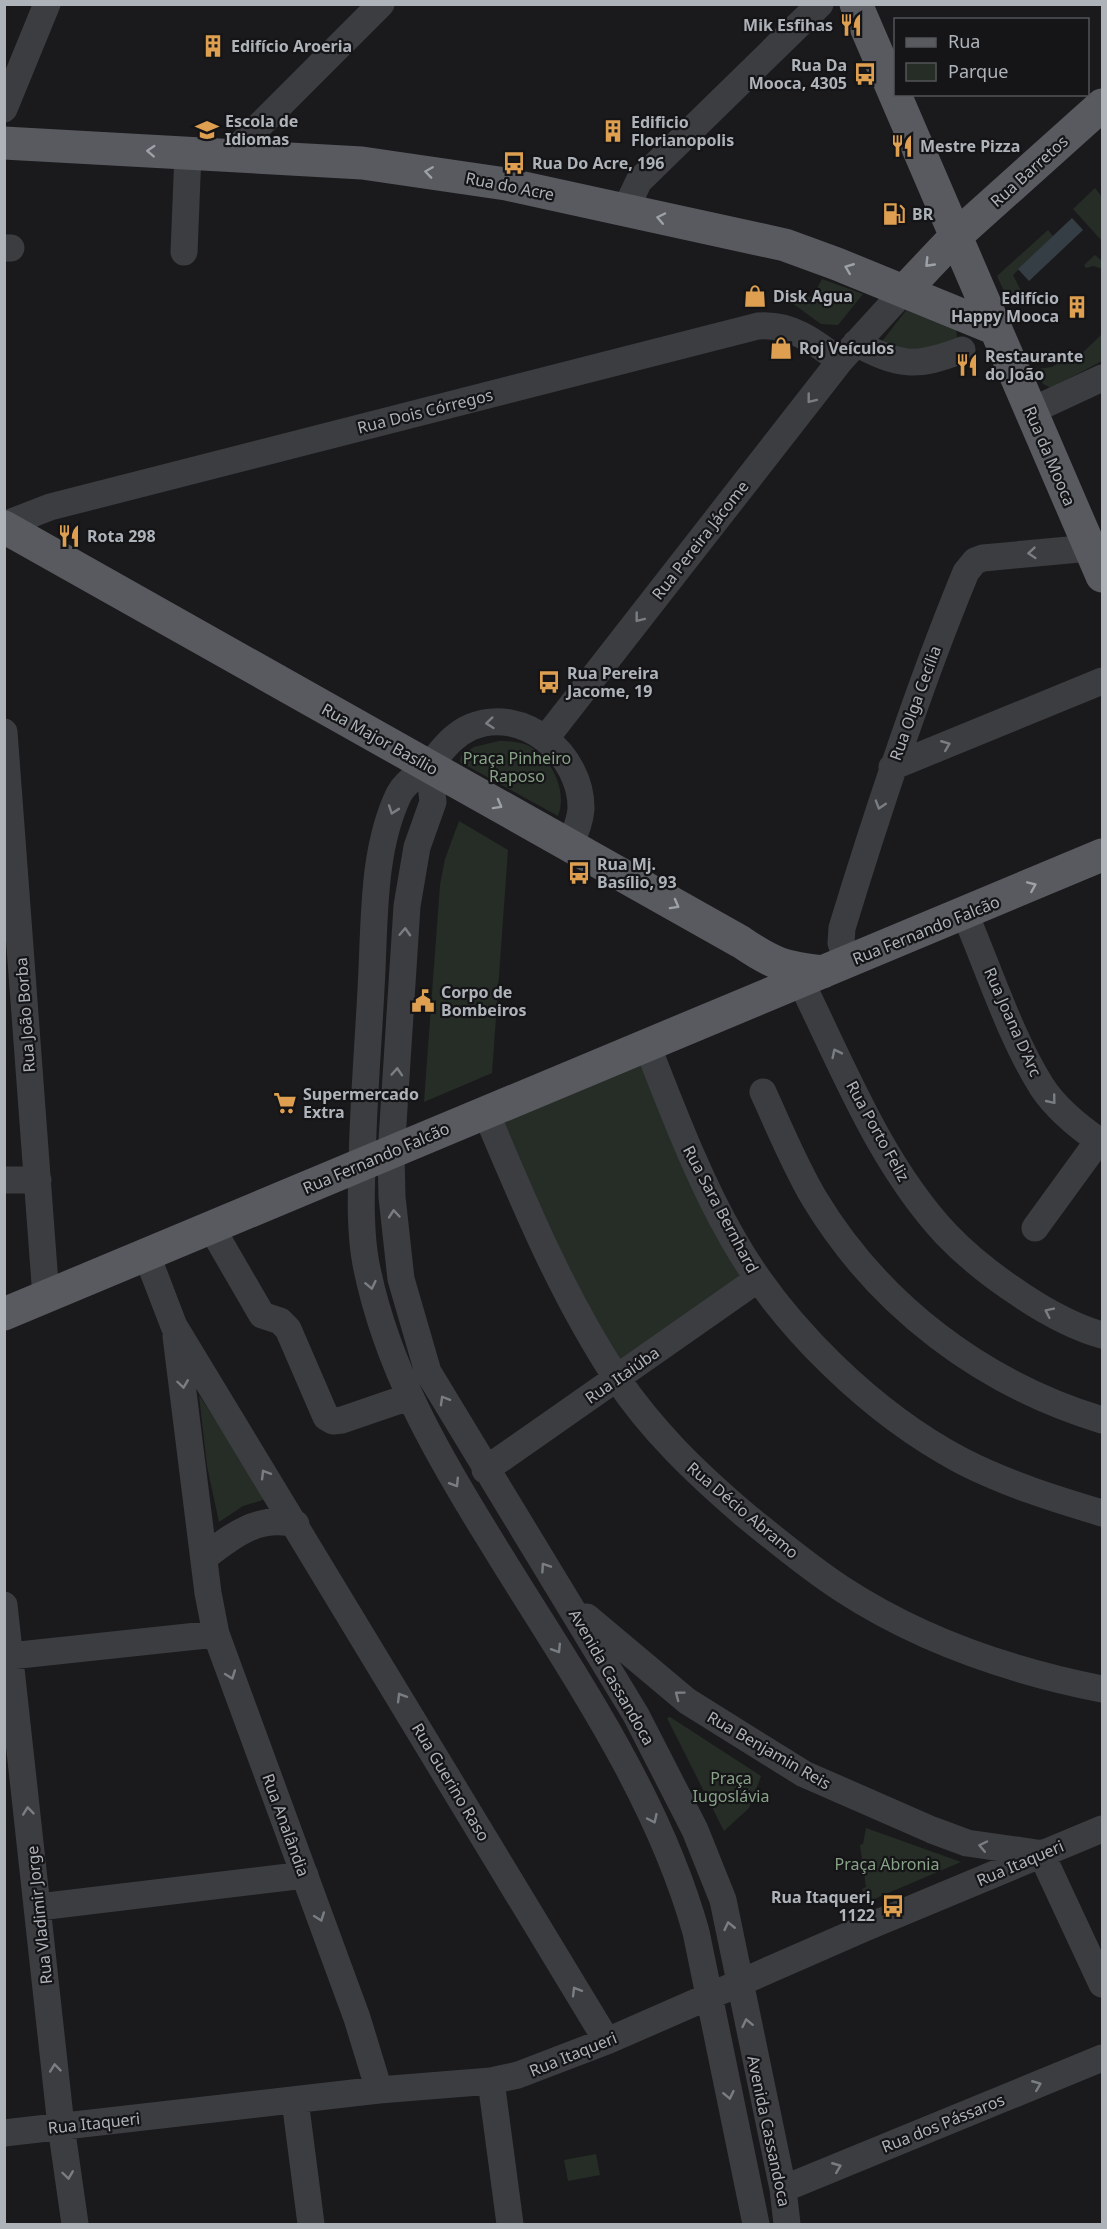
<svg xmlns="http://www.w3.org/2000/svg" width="1107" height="2229" font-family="'Noto Sans',sans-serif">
<rect width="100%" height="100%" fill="#1a1a1c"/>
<path fill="#262d27" d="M1095,188L1102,197V241L1073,209Z
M1048,230L1053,236L1013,275L1021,291L1010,304L997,276Z
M1095,255L1102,261V269L1094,266L1086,268L1084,265Z
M822,279L863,294L838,325L821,324L788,300L813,296Z
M911,304L956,327L957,338C932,350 910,352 883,344V340Z
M1102,334V361L1051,388L1043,384L1036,369L1052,367L1065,359L1071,364Z
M499,741C508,741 518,742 527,745C551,756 568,791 558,816L460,762L461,756L474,747Z
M459,821L508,850L492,1073L424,1102L440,885L445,859Z
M647,1045L758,1279L614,1374L486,1113Z
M199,1395L266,1499L243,1506L219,1522L207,1466Z
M670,1717L761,1776L749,1808L724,1831L667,1718Z
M866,1828L961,1862L867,1902L862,1889L866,1887L860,1845L863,1844Z
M596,2154L600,2175L568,2181L564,2160Z"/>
<path fill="#353e44" d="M1072,218L1083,230L1029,281L1018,269Z"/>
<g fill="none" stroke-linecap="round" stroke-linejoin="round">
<path stroke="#3b3d40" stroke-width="27" d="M4,109L47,4
M230,155L381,4
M625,210L639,181L820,4
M4,248H11
M184,252L188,153
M856,343C899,366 916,368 962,350
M1031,411L1102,378
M4,525L50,507L758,326C791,323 815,342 840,361
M4,732L46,1297
M546,738L840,361L904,291
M429,766L433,802L417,847L407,906L391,1155L392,1197L401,1279L428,1372L636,1715L695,1830L723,1900L783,2189L787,2224
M892,767L1102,681
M570,845C575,833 580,822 581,809C582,755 523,705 471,727C453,735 444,748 432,762C422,774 407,779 399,794C371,852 375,926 371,989C368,1048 363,1106 362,1165C361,1198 360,1232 366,1264C386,1366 437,1454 491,1541C567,1666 656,1789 696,1932L756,2224
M965,914C989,970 1010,1036 1042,1087C1057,1110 1080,1128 1102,1143
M847,962L841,943L842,928C879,807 918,688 966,572L975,561L983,558L1090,548
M801,982C843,1067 880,1163 946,1234C968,1257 995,1278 1021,1295C1045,1311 1074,1327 1102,1335
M647,1045C673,1111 698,1178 733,1239C783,1327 873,1414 962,1461C1007,1484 1055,1499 1102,1513
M763,1092C779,1127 794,1164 814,1198C879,1306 983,1384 1102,1420
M486,1113C524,1203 562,1295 616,1377C652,1431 696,1473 745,1515C776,1540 808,1567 842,1589C920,1640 1011,1671 1102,1689
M4,1180H38
M211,1227L262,1315L280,1321L288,1329L326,1417L333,1421L342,1420L409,1397
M1035,1228L1099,1140
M146,1253L174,1326L607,2041
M176,1336L208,1593L216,1634L357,2018L379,2090
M485,1470L758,1279
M205,1557C233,1535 258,1515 296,1524
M4,1605L61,2126L75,2224
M587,1617L687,1701L804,1774L932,1830L967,1843L1037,1853
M10,1656L216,1634
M1041,1853L1102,1984
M39,1907L305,1875
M491,2081L510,2224
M295,2100L311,2224
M4,2133L379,2090L491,2081L518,2075L607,2041L865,1928L1102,1829
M783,2189L1102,2058"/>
<path stroke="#585a5f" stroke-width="33" d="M856,4L1102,576
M4,143L362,163L506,184L785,245L837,264L996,329
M904,291L955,237L1102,105
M4,527L741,942C773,964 785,968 823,972
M4,1314L1102,855"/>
</g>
<defs><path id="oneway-chevron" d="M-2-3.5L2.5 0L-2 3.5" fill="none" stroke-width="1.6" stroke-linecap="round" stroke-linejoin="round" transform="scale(1.5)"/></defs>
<g stroke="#9da1a8">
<use href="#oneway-chevron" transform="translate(151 151) rotate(-177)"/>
<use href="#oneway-chevron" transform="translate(429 172) rotate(-172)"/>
<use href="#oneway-chevron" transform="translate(661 218) rotate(-168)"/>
<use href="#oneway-chevron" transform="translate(929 263) rotate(134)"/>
<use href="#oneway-chevron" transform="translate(849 268) rotate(-158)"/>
<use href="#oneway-chevron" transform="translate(498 805) rotate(29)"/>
<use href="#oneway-chevron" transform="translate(1032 886) rotate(-23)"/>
<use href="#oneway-chevron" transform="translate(675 905) rotate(29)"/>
</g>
<g stroke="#7a7e83">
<use href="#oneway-chevron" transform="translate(811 399) rotate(128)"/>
<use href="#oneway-chevron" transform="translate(1032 553) rotate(175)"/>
<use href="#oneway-chevron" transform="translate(639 618) rotate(128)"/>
<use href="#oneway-chevron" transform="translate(490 723) rotate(174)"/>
<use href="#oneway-chevron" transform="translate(946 745) rotate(-22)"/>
<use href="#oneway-chevron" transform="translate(880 805) rotate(107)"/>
<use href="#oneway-chevron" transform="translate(393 810) rotate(109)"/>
<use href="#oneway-chevron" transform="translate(405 932) rotate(-87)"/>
<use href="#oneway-chevron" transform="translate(836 1053) rotate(-116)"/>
<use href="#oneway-chevron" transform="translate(397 1072) rotate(-86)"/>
<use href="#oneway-chevron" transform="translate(1052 1100) rotate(51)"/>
<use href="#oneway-chevron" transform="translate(394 1214) rotate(-95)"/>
<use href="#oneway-chevron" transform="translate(371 1285) rotate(78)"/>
<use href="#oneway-chevron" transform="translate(1049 1312) rotate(-154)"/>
<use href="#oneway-chevron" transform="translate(183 1384) rotate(82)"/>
<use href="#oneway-chevron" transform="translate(444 1400) rotate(-120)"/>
<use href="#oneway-chevron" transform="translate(265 1474) rotate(-121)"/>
<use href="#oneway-chevron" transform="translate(455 1483) rotate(58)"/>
<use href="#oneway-chevron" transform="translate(545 1567) rotate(-124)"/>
<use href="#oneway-chevron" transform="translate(557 1649) rotate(58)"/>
<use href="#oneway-chevron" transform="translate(231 1675) rotate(70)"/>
<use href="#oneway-chevron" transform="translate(679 1695) rotate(-143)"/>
<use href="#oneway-chevron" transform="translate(401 1697) rotate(-121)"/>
<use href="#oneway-chevron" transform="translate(28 1811) rotate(-96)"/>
<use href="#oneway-chevron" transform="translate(653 1819) rotate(65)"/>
<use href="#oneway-chevron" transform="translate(983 1846) rotate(-168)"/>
<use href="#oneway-chevron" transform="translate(320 1917) rotate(70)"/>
<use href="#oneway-chevron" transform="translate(729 1926) rotate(-103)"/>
<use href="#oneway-chevron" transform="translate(576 1991) rotate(-121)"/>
<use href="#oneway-chevron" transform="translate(747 2023) rotate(-102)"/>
<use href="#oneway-chevron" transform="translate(55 2068) rotate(-96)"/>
<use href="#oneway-chevron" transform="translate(1037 2085) rotate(-22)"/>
<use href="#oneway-chevron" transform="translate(729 2095) rotate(78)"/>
<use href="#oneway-chevron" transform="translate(837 2167) rotate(-22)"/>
<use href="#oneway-chevron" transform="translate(68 2175) rotate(82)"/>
</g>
<defs>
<g id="restaurant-bare" transform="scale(1.8)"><path d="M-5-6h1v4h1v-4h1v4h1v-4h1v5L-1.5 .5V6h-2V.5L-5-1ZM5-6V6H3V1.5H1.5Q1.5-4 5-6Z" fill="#dea050" stroke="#151517" stroke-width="2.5" paint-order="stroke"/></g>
<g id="building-bare" transform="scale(1.8)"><path d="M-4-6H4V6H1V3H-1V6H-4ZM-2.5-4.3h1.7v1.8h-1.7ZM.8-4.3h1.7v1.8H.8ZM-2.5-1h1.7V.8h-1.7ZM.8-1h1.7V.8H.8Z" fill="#dea050" stroke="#151517" stroke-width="2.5" paint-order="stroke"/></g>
<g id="bus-bare" transform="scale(1.8)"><path d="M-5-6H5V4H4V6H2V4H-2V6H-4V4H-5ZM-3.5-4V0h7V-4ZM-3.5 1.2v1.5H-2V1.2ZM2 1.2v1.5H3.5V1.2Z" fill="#dea050" stroke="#151517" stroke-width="2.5" paint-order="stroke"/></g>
<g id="school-bare" transform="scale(1.8)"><path d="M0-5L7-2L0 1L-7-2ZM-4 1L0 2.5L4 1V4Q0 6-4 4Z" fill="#dea050" stroke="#151517" stroke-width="2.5" paint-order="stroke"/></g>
<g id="fuel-bare" transform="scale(1.8)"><path d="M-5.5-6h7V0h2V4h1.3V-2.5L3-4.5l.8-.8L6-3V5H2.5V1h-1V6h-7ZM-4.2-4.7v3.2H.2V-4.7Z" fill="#dea050" stroke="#151517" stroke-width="2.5" paint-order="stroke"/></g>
<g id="shop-bare" transform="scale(1.8)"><path d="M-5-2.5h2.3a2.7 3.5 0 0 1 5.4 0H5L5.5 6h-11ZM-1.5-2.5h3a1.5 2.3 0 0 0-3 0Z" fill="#dea050" stroke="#151517" stroke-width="2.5" paint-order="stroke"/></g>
<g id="civic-bare" transform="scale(1.8)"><path d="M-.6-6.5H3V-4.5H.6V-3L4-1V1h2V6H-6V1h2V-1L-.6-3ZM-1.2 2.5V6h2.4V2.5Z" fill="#dea050" stroke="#151517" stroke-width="2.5" paint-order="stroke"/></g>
<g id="supermarket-bare" transform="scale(1.8)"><path d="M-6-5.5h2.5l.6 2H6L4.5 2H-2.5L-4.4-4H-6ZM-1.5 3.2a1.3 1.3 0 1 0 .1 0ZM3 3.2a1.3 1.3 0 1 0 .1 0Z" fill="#dea050" stroke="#151517" stroke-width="2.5" paint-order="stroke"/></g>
</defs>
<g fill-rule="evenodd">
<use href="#restaurant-bare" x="851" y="25"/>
<use href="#building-bare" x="213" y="46"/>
<use href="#bus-bare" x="865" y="74"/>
<use href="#school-bare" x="207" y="130"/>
<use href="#building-bare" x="613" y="131"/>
<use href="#restaurant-bare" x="902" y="146"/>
<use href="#bus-bare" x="514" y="163"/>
<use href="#fuel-bare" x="894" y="214"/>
<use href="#shop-bare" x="755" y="296"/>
<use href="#building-bare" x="1077" y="307"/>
<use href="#shop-bare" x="781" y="348"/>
<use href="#restaurant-bare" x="967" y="365"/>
<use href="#restaurant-bare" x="69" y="536"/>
<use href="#bus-bare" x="549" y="682"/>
<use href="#bus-bare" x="579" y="873"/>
<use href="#civic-bare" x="423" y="1001"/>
<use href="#supermarket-bare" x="285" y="1103"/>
<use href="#bus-bare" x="893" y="1906"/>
</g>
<g text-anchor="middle" stroke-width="4.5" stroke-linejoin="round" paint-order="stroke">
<g font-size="16" font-weight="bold" fill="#aeb3ba" stroke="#151517" text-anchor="start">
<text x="833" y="31" text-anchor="end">Mik Esfihas</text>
<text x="231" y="52">Edifício Aroeria</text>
<text x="847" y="71" text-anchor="end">Rua Da<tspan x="847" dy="18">Mooca, 4305</tspan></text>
<text x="225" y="127">Escola de<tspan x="225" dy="18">Idiomas</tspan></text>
<text x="631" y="128">Edificio<tspan x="631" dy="18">Florianopolis</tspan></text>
<text x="920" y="152">Mestre Pizza</text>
<text x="532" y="169">Rua Do Acre, 196</text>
<text x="912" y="220">BR</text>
<text x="773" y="302">Disk Agua</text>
<text x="1059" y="304" text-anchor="end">Edifício<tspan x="1059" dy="18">Happy Mooca</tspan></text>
<text x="799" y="354">Roj Veículos</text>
<text x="985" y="362">Restaurante<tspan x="985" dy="18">do João</tspan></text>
<text x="87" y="542">Rota 298</text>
<text x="567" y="679">Rua Pereira<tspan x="567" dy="18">Jacome, 19</tspan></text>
<text x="597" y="870">Rua Mj.<tspan x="597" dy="18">Basílio, 93</tspan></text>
<text x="441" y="998">Corpo de<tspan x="441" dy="18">Bombeiros</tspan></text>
<text x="303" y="1100">Supermercado<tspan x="303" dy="18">Extra</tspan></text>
<text x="875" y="1903" text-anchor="end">Rua Itaqueri,<tspan x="875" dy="18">1122</tspan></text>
</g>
<g font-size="16" fill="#aeb3ba" stroke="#151517">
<text transform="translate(1029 171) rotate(-42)" y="6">Rua Barretos</text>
<text transform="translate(510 186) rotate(11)" y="6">Rua do Acre</text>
<text transform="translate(425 411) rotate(-14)" y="6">Rua Dois Córregos</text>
<text transform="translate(1050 456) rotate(67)" y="6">Rua da Mooca</text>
<text transform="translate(700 540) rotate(-52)" y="6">Rua Pereira Jácome</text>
<text transform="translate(915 703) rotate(-70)" y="6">Rua Olga Cecília</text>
<text transform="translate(380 739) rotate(29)" y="6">Rua Major Basílio</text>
<text transform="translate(926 930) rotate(-22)" y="6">Rua Fernando Falcão</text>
<text transform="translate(25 1015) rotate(-94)" y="6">Rua João Borba</text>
<text transform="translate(1013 1022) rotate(66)" y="6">Rua Joana D'Arc</text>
<text transform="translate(878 1131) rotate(61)" y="6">Rua Porto Feliz</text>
<text transform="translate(376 1158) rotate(-23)" y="6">Rua Fernando Falcão</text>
<text transform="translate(721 1209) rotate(62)" y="6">Rua Sara Bernhard</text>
<text transform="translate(622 1375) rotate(-35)" y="6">Rua Itaiúba</text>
<text transform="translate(743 1510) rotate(40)" y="6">Rua Décio Abramo</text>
<text transform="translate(612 1677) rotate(60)" y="6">Avenida Cassandoca</text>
<text transform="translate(769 1750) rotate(30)" y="6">Rua Benjamin Reis</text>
<text transform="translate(451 1782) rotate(59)" y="6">Rua Guerino Raso</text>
<text transform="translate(286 1825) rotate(70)" y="6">Rua Analândia</text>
<text transform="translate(1020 1863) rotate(-23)" y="6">Rua Itaqueri</text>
<text transform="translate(39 1915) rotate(-96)" y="6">Rua Vladimir Jorge</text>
<text transform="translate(573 2054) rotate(-22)" y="6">Rua Itaqueri</text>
<text transform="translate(94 2123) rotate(-6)" y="6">Rua Itaqueri</text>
<text transform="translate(943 2123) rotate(-22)" y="6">Rua dos Pássaros</text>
<text transform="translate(769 2131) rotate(78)" y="6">Avenida Cassandoca</text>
</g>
<g font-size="16" fill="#88a287" stroke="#151517">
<text x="517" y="764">Praça Pinheiro<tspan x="517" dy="18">Raposo</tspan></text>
<text x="731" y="1784">Praça<tspan x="731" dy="18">Iugoslávia</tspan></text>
<text x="887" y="1870">Praça Abronia</text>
</g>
</g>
<rect width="1107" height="2229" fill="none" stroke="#aeb3ba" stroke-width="12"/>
<rect x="894" y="18" width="195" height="78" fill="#151517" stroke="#525458" stroke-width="1.5"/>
<rect x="906" y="38" width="30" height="9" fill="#585a5f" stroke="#525458" stroke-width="1.5"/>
<text x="948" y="48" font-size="18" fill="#aeb3ba">Rua</text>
<rect x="906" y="63" width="30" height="18" fill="#262d27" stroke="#525458" stroke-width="1.5"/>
<text x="948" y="78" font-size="18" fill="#aeb3ba">Parque</text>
</svg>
